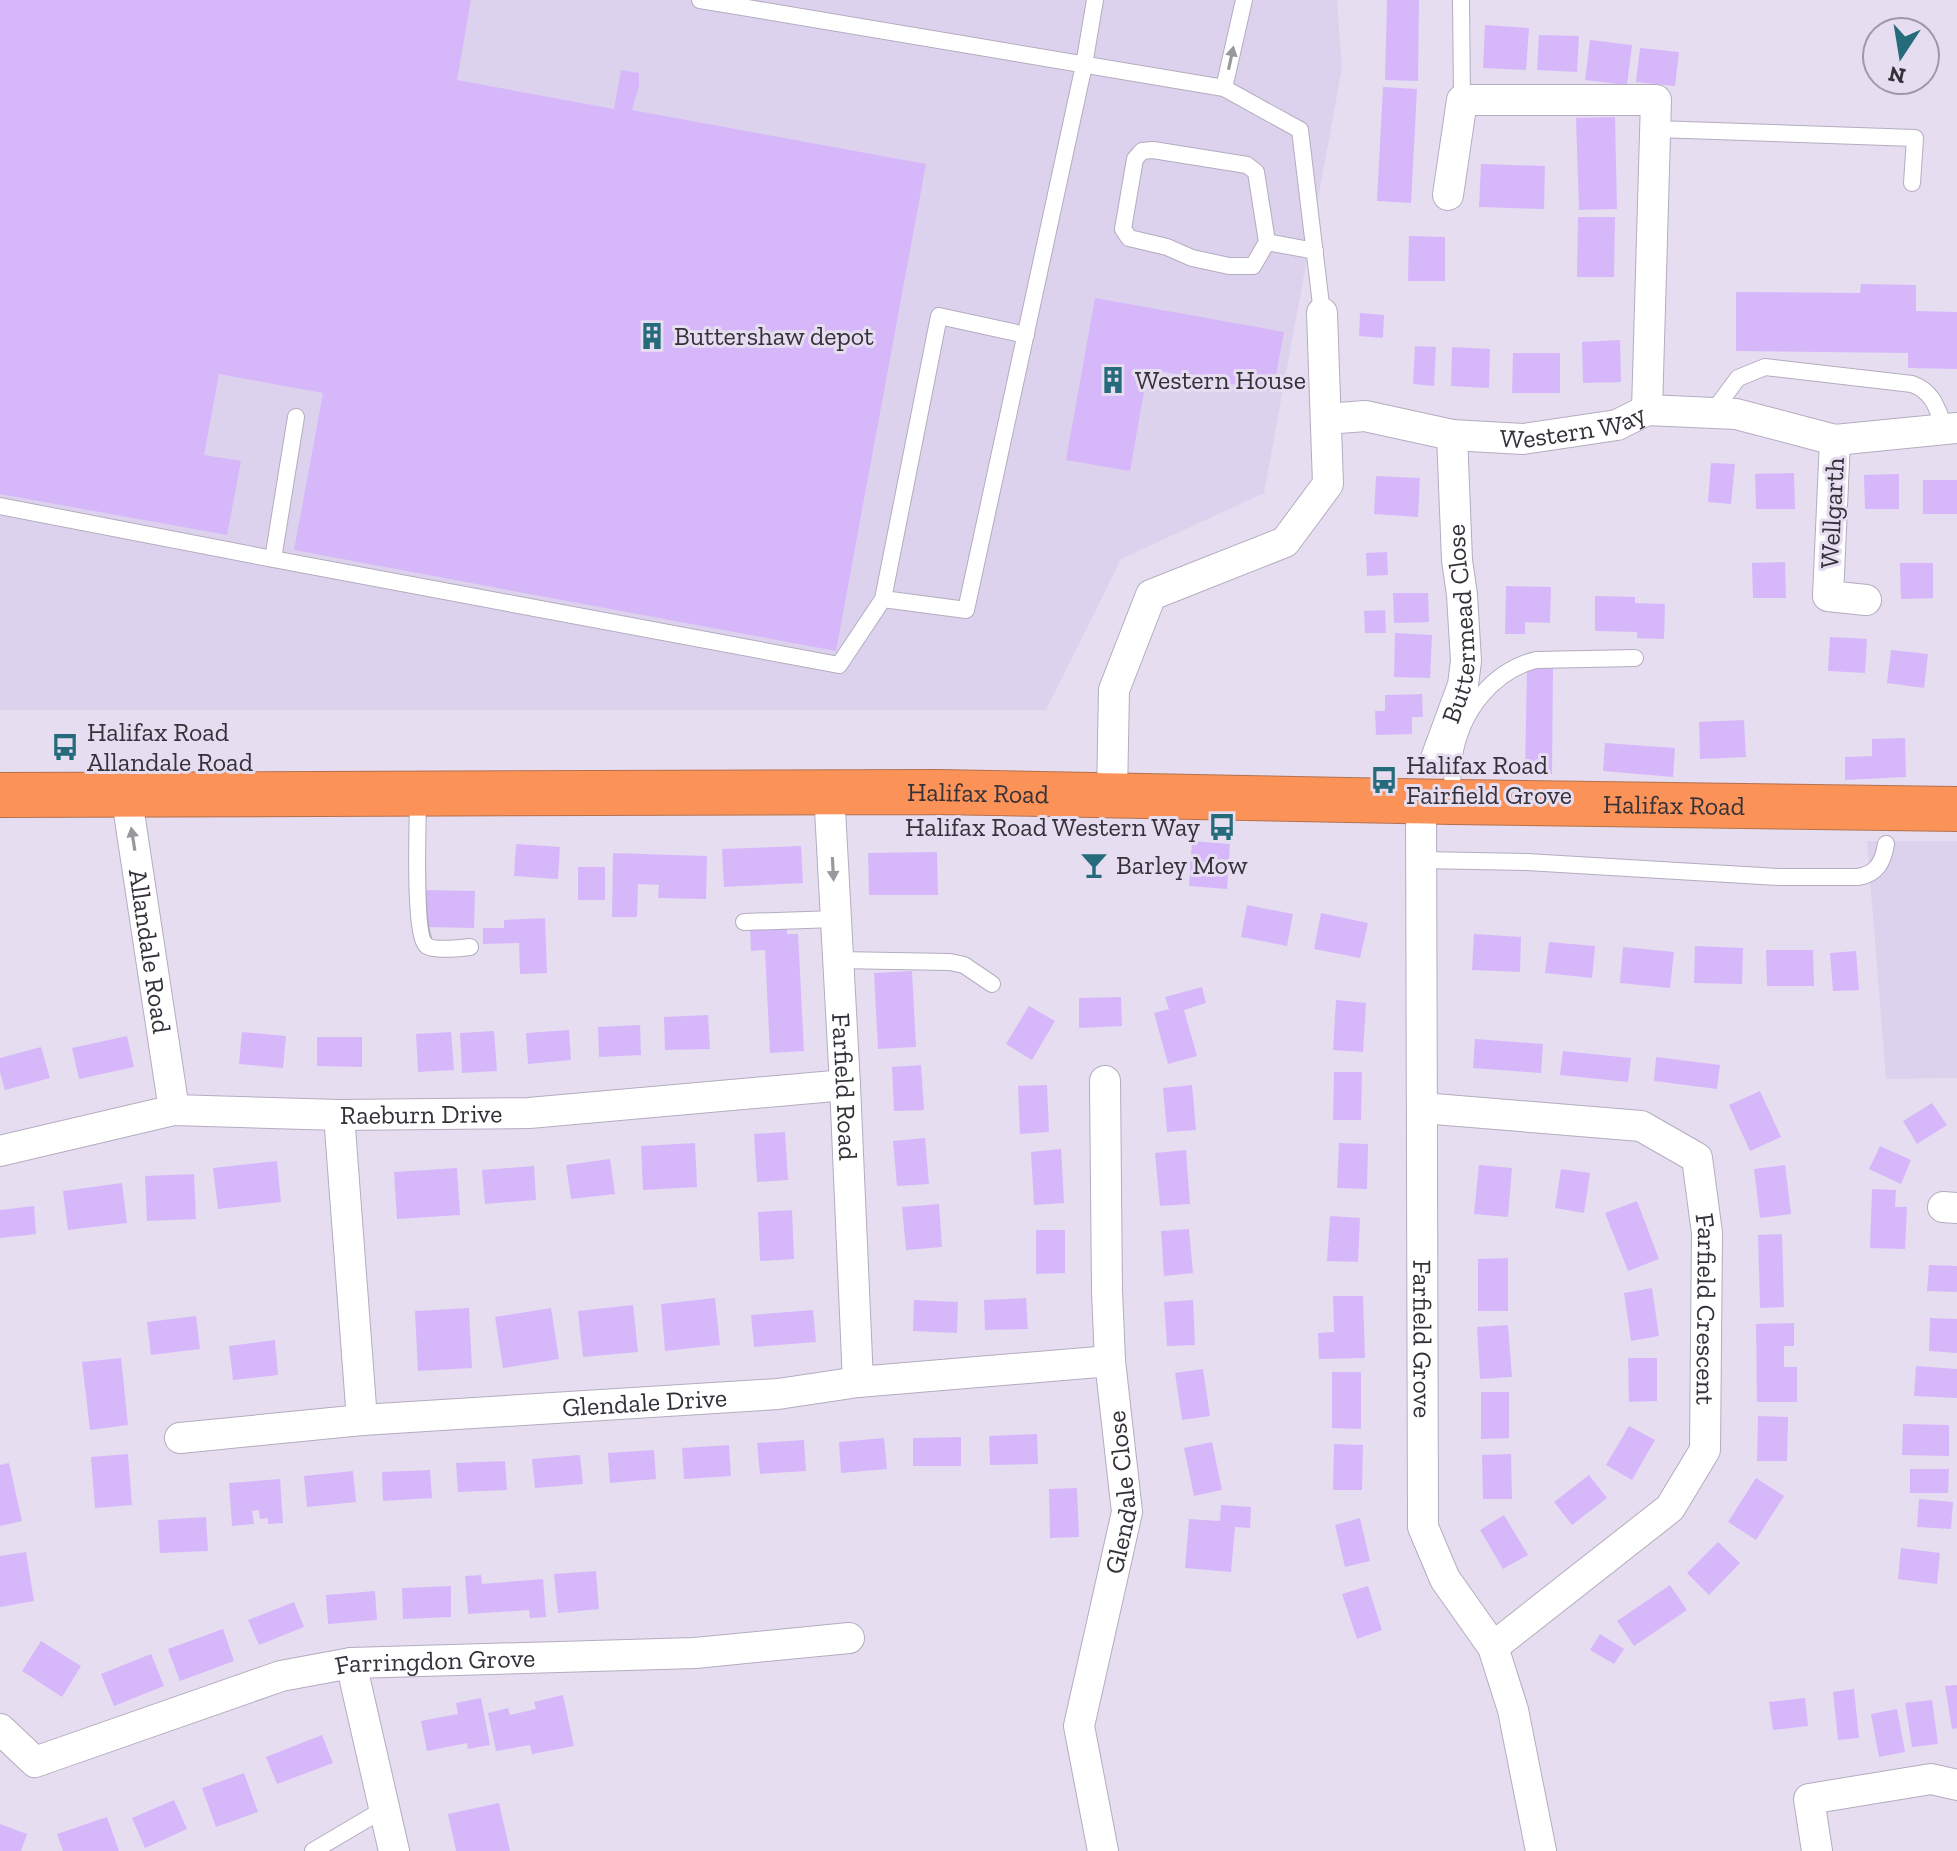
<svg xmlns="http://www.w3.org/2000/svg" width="1957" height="1851" font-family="'Zilla Slab',serif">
<rect width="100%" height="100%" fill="#e6ddf1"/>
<path fill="#ddd2ed" d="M0,0H1337L1342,68L1264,493L1121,559L1046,710H0Z
M1867,841H1957V1078L1886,1079Z"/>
<path fill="#d6b8fa" d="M0,0H471L457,80L614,109L621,70L639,73V86L632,110L926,164L836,651L294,550L323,393L219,374L204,455L241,461L227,535L0,494Z
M1387,0H1419L1418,81L1385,80Z
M1485,25L1529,28L1526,70L1483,68Z
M1539,35L1579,36L1577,72L1537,70Z
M1590,40L1632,45L1627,85L1585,80Z
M1640,48L1679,52L1675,86L1636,82Z
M1383,87L1417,89L1411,203L1377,201Z
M1615,117L1617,209L1579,210L1576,118Z
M1481,164L1545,166L1544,209L1479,207Z
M1578,217H1615L1614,277H1577Z
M1409,236L1445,237V281H1408Z
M1861,284L1916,285V311L1957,312V369L1908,368V353L1736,351V292L1860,293Z
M1095,298L1284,332L1273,391L1148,369L1130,471L1066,460Z
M1360,313L1384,315L1383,338L1359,336Z
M1620,340L1621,382L1583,383L1582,342Z
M1415,346L1436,347L1434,386L1413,384Z
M1452,347L1490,349L1489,388L1451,386Z
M1513,353H1560V393H1512Z
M1711,463L1735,464L1731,504L1708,502Z
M1794,473L1795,509H1756L1755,474Z
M1899,474V509H1865L1864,475Z
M1376,476L1420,478L1418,517L1374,514Z
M1923,480H1957V514H1923Z
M1387,552L1388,575L1367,576L1366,553Z
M1785,562L1786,598H1753L1752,563Z
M1900,563H1933V598L1901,599Z
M1506,586L1551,587L1550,623L1525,622V634H1505Z
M1393,593H1428L1429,622L1394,623Z
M1595,596L1635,597V603L1665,604L1664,639L1637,638V632L1595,631Z
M1385,610L1386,633H1365L1364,611Z
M1395,633L1432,635L1430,678L1394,677Z
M1830,637L1867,639L1865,673L1828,671Z
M1891,650L1928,654L1924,688L1887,683Z
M1527,668L1553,669L1552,774L1525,773Z
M1422,694L1423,717H1412V734L1376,735L1375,711H1385V695Z
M1744,720L1746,757L1700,759L1699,722Z
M1905,738L1906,777L1845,780V757L1872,756V739Z
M1605,743L1675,748L1673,777L1603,771Z
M1192,841L1230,844L1227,889L1189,886Z
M516,844L560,847L558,879L514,876Z
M801,846L803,883L724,887L722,849Z
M937,852L938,895H869L868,853Z
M613,853L707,856L706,899L658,898L659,885L638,884L637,917H612Z
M578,867H605V900H578Z
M425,890L475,891L474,928L424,927Z
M1247,905L1293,914L1287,946L1241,937Z
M1321,913L1368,923L1360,958L1314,949Z
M545,918L547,973L520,974L519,943L483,944V928H504V920Z
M787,925V934H798L804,1051L770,1053L765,950L751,951L750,927Z
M1474,934L1521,937L1520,972L1472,970Z
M1549,942L1595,946L1592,978L1545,973Z
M1695,946L1743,948L1742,984L1694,983Z
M1623,947L1674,952L1670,988L1620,983Z
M1766,950H1813L1814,986H1767Z
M1856,951L1859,990L1833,991L1830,953Z
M912,971L916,1047L878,1049L874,973Z
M1202,987L1206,1003L1184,1010L1197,1056L1168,1064L1154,1013L1169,1009L1165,997Z
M1121,997L1122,1026L1079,1028V998Z
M1336,1000L1366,1003L1363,1052L1333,1050Z
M1029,1006L1055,1021L1032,1060L1006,1044Z
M708,1015L710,1049L665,1050L664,1017Z
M640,1025L641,1055L599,1057L598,1027Z
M569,1030L571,1060L528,1064L526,1033Z
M494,1031L497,1071L462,1073L460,1033Z
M242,1032L286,1036L283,1068L239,1064Z
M451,1032L454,1070L418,1072L416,1034Z
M127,1036L134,1067L79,1079L72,1048Z
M317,1037H362V1067L317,1066Z
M1475,1039L1543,1044L1541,1073L1473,1068Z
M41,1047L50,1078L5,1090L0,1072V1058Z
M1563,1051L1631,1058L1628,1082L1560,1075Z
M1656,1057L1720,1065L1717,1089L1654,1081Z
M921,1065L924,1110L894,1111L892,1067Z
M1334,1072H1362L1361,1120H1333Z
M1047,1085L1049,1132L1020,1134L1018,1086Z
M1192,1085L1196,1130L1167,1132L1163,1088Z
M1760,1091L1781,1137L1750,1151L1729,1105Z
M1932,1103L1947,1125L1917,1144L1903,1121Z
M785,1132L788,1180L757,1182L754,1134Z
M925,1138L929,1184L897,1186L893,1141Z
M695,1143L697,1187L643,1190L641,1146Z
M1339,1143L1368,1144L1367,1189L1337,1188Z
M1880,1146L1911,1160L1901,1184L1869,1169Z
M1061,1149L1064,1203L1034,1205L1031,1152Z
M1186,1150L1190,1204L1160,1206L1155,1153Z
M610,1159L615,1194L571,1199L566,1165Z
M277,1161L281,1202L218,1209L213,1168Z
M1479,1165L1512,1168L1508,1217L1474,1214Z
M1785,1165L1791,1214L1760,1218L1754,1169Z
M534,1166L536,1200L485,1204L482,1170Z
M457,1168L460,1215L397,1219L394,1172Z
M1561,1169L1590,1173L1584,1213L1555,1208Z
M194,1174L196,1219L147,1221L145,1176Z
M122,1183L127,1223L68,1230L63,1191Z
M1872,1189L1896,1190L1895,1207H1907L1905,1249L1870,1248Z
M1637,1201L1659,1259L1628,1271L1605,1213Z
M939,1204L942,1247L906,1250L902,1207Z
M34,1206L36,1234L0,1238V1210Z
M792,1210L794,1259L760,1261L758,1212Z
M1330,1216L1360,1218L1358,1262L1327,1261Z
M1189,1229L1193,1273L1164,1276L1161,1231Z
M1036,1230H1065V1273L1036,1274Z
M1782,1234L1784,1307L1760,1308L1758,1235Z
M1508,1258V1311H1478V1259Z
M1929,1265L1957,1266V1292L1927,1291Z
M1652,1288L1659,1336L1631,1341L1624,1293Z
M1333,1296H1363L1365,1358L1319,1359L1318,1333L1334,1332Z
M715,1298L720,1345L665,1351L661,1304Z
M1026,1298L1028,1329L985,1330L984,1300Z
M914,1300L958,1302L957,1333L913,1331Z
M1193,1300L1195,1345L1167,1346L1164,1302Z
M633,1305L638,1352L583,1357L578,1311Z
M469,1308L472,1368L418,1371L415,1311Z
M551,1308L559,1359L503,1368L495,1317Z
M813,1310L816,1342L754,1347L751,1315Z
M196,1316L200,1349L151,1355L147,1322Z
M1930,1318L1957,1319V1353L1929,1351Z
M1794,1323V1346H1784V1367H1797V1402H1757L1756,1324Z
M1508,1325L1512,1377L1480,1379L1477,1327Z
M275,1340L278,1375L233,1380L229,1346Z
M121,1358L128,1425L90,1430L82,1362Z
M1628,1358H1657V1401L1629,1402Z
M1916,1366L1957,1369V1398L1914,1396Z
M1203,1369L1210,1416L1182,1420L1175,1373Z
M1332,1372H1361V1429L1332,1428Z
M1481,1392H1509V1438L1481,1439Z
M1758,1416L1788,1417L1787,1461H1757Z
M1903,1424L1949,1425V1456L1902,1455Z
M1629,1426L1655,1440L1632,1480L1606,1465Z
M1037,1434L1038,1464L990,1465L989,1436Z
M961,1437V1466H913V1438Z
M884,1438L887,1469L841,1473L839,1442Z
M804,1440L806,1471L760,1474L757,1443Z
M1212,1442L1222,1490L1194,1496L1184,1448Z
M1334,1444L1363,1445L1362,1490H1333Z
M729,1445L731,1476L684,1479L682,1448Z
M654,1450L656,1479L610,1483L608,1453Z
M128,1454L132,1505L95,1508L91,1457Z
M1511,1454L1512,1499H1483L1482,1455Z
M580,1455L583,1484L535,1488L532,1459Z
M505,1461L507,1490L458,1492L456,1463Z
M9,1463L22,1521L0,1526V1465Z
M1910,1469H1949L1948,1493H1910Z
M430,1470L432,1498L383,1501L382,1472Z
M353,1471L356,1502L307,1507L304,1476Z
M1589,1475L1607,1498L1572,1525L1554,1502Z
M1756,1478L1784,1496L1756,1540L1728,1522Z
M280,1479L283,1523L268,1524V1518L260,1519L259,1510L252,1511L254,1524L232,1526L229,1483Z
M1077,1488L1079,1537L1050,1538L1049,1489Z
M1919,1499L1953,1502L1951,1529L1917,1527Z
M1221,1505L1251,1507L1250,1528L1235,1527L1231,1572L1185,1568L1189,1519L1220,1521Z
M1504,1515L1528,1555L1503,1569L1480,1530Z
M206,1517L208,1551L160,1553L158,1520Z
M1360,1518L1370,1561L1345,1567L1335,1525Z
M1718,1542L1740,1563L1709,1595L1687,1573Z
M1901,1548L1940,1553L1937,1584L1898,1579Z
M26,1552L34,1601L0,1607V1556Z
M596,1571L599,1609L558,1613L554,1574Z
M481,1575L482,1584L543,1579L546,1617L530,1618L529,1610L468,1614L465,1576Z
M1670,1585L1687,1610L1634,1646L1617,1621Z
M451,1586V1617L403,1619L402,1588Z
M1368,1586L1382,1630L1357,1639L1342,1594Z
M375,1591L377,1620L328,1624L326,1595Z
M294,1602L304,1627L259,1645L248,1620Z
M223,1629L234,1661L180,1681L168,1649Z
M1600,1634L1624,1649L1614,1664L1590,1650Z
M41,1641L81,1666L62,1697L22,1671Z
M151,1654L164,1686L114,1706L101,1674Z
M1957,1685V1728L1952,1729L1945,1686Z
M1854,1689L1859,1738L1838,1740L1833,1692Z
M563,1695L574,1746L532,1754L530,1745L496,1751L488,1713L508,1708L510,1715L536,1709L534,1702Z
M481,1698L490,1745L468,1749L467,1743L427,1751L421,1721L458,1714L456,1703Z
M1805,1698L1808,1726L1773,1730L1769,1702Z
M1932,1700L1938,1744L1912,1747L1905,1703Z
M1897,1709L1905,1752L1879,1757L1871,1714Z
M322,1735L333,1763L277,1784L266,1757Z
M244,1773L258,1812L216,1827L202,1788Z
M174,1800L187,1829L145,1848L132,1818Z
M499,1803L510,1851H456L448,1814Z
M107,1817L119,1851H63L57,1834Z
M0,1824L27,1834L21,1851H0Z"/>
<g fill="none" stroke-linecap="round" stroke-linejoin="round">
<g stroke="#b4acbf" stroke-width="18">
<path id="lane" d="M700,0L1224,88L1300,130L1322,313
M1461,0L1462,100
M1224,88L1244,0
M1656,129L1915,138L1912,183
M1153,150L1247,165L1256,172L1267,242L1253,266H1229L1192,258L1167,247L1129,238L1123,229L1135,159L1142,151Z
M1267,242L1315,251
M1026,335L939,316L883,599L966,610L1084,65L1095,0
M1712,413L1738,378L1765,367L1912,384C1934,392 1937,409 1945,429
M0,506L273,559L296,417
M273,559L839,665L883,599
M418,796C418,818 413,937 427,946C435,951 460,948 470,947
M1452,801C1452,786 1452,771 1454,756C1461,712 1492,671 1536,660L1635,658
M1421,860L1527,862L1778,877H1858C1877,874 1883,862 1886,844
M744,922L836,919
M838,960L950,962L964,965L992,984
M313,1851L384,1809"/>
</g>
<g stroke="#b4acbf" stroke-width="32">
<g id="street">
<path d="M1448,195L1462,100H1656L1647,410"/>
<path id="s1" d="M1326,419L1365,416L1452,435L1523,439L1617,425L1647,410L1736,414L1835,440L1957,428"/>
<path d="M1835,440L1828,596L1866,600"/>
<path id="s2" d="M1435,761L1463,685L1466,661L1462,595L1457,560L1452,435"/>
<path id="s3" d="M829,791L845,1085L858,1382"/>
<path id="s4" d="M126,793L174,1110"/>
<path d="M1112,795L1114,690L1151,595L1285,542L1328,484L1322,313"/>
<path id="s5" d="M1421,801L1423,1527L1445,1579L1493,1647L1513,1710L1541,1851"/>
<path id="s6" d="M1422,1108L1641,1126L1697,1158L1707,1233L1705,1450L1670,1508L1493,1647"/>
<path d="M339,1115L362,1420"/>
<path id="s7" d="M0,1151L174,1110L339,1115L529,1113L845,1085"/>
<path d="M1943,1207L1957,1208"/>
<path id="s8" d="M180,1438L362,1420L778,1394L858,1382L1110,1361"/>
<path d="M351,1663L394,1851"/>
<path id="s9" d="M0,1729L35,1762L281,1676L351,1663L695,1653L849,1638"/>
<path id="s10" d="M1103,1851L1079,1726L1127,1512L1110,1361L1107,1291L1105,1081"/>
<path d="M1817,1851L1809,1799L1931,1779L1957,1785"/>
</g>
</g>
<g stroke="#b5714e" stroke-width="46">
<g id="highway">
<path id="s11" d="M0,795L937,792L1452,802L1957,809"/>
</g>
</g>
<use href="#lane" stroke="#fff" stroke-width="16"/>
<use href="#street" stroke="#fff" stroke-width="30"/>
<use href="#highway" stroke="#fb9359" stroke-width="44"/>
</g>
<defs><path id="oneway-solid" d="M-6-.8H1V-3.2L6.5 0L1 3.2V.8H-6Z" transform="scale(2)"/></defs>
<g fill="#9a989c">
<use href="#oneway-solid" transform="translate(1231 58) rotate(-78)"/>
<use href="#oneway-solid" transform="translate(133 839) rotate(-99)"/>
<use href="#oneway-solid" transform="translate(833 869) rotate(87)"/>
</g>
<defs>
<g id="building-bare" transform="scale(2.16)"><path d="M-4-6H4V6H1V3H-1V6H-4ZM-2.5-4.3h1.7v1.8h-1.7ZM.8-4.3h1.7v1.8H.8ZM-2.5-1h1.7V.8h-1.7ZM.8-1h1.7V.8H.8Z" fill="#266b7b" stroke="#e6ddf1" stroke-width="2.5" paint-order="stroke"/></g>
<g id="bus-bare" transform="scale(2.16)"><path d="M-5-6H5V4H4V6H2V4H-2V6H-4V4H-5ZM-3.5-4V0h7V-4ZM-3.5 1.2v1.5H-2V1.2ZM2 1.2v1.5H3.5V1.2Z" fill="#266b7b" stroke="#e6ddf1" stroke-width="2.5" paint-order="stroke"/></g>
<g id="bar-bare" transform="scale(2.16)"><path d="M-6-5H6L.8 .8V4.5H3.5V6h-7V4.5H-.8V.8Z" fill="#266b7b" stroke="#e6ddf1" stroke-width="2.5" paint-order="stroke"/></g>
</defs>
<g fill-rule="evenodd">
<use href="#building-bare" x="652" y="336"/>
<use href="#building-bare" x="1113" y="380"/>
<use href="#bus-bare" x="65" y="747"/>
<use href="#bus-bare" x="1384" y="780"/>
<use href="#bus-bare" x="1222" y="827"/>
<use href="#bar-bare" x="1094" y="865"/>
</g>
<g text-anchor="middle" stroke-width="6" stroke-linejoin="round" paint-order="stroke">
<g font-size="26" fill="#343139" stroke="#e6ddf1" text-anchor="start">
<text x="674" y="345">Buttershaw depot</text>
<text x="1135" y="389">Western House</text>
<text x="87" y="741">Halifax Road<tspan x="87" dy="30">Allandale Road</tspan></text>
<text x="1406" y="774">Halifax Road<tspan x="1406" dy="30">Fairfield Grove</tspan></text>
<text x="1200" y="836" text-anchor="end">Halifax Road Western Way</text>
<text x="1116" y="874">Barley Mow</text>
</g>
<g font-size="26" fill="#343139" stroke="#e6ddf1">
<text dy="9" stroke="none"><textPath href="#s1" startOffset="250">Western Way</textPath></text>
<text transform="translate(1832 513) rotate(-87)" y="9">Wellgarth</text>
<text dy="9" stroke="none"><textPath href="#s2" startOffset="142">Buttermead Close</textPath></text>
<text dy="9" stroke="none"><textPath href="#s11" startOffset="978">Halifax Road</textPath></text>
<text dy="9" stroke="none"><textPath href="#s11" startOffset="1674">Halifax Road</textPath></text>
<text dy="9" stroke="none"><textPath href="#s4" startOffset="160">Allandale Road</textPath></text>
<text dy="9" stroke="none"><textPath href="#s3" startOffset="296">Farfield Road</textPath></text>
<text dy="9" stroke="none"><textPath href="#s7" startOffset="426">Raeburn Drive</textPath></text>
<text dy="9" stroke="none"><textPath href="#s6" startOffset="436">Farfield Crescent</textPath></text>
<text dy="9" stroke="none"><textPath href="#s5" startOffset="538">Farfield Grove</textPath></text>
<text dy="9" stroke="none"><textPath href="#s8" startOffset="466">Glendale Drive</textPath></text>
<text dy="9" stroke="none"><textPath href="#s10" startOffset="366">Glendale Close</textPath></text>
<text dy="9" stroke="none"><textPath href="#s9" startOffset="464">Farringdon Grove</textPath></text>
</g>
</g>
<g transform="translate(1901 56) rotate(192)"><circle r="38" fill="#e6ddf1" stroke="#9f98a7" stroke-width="2"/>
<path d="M0-6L14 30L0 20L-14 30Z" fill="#266b7b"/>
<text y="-12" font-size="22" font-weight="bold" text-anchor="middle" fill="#343139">N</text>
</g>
</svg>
